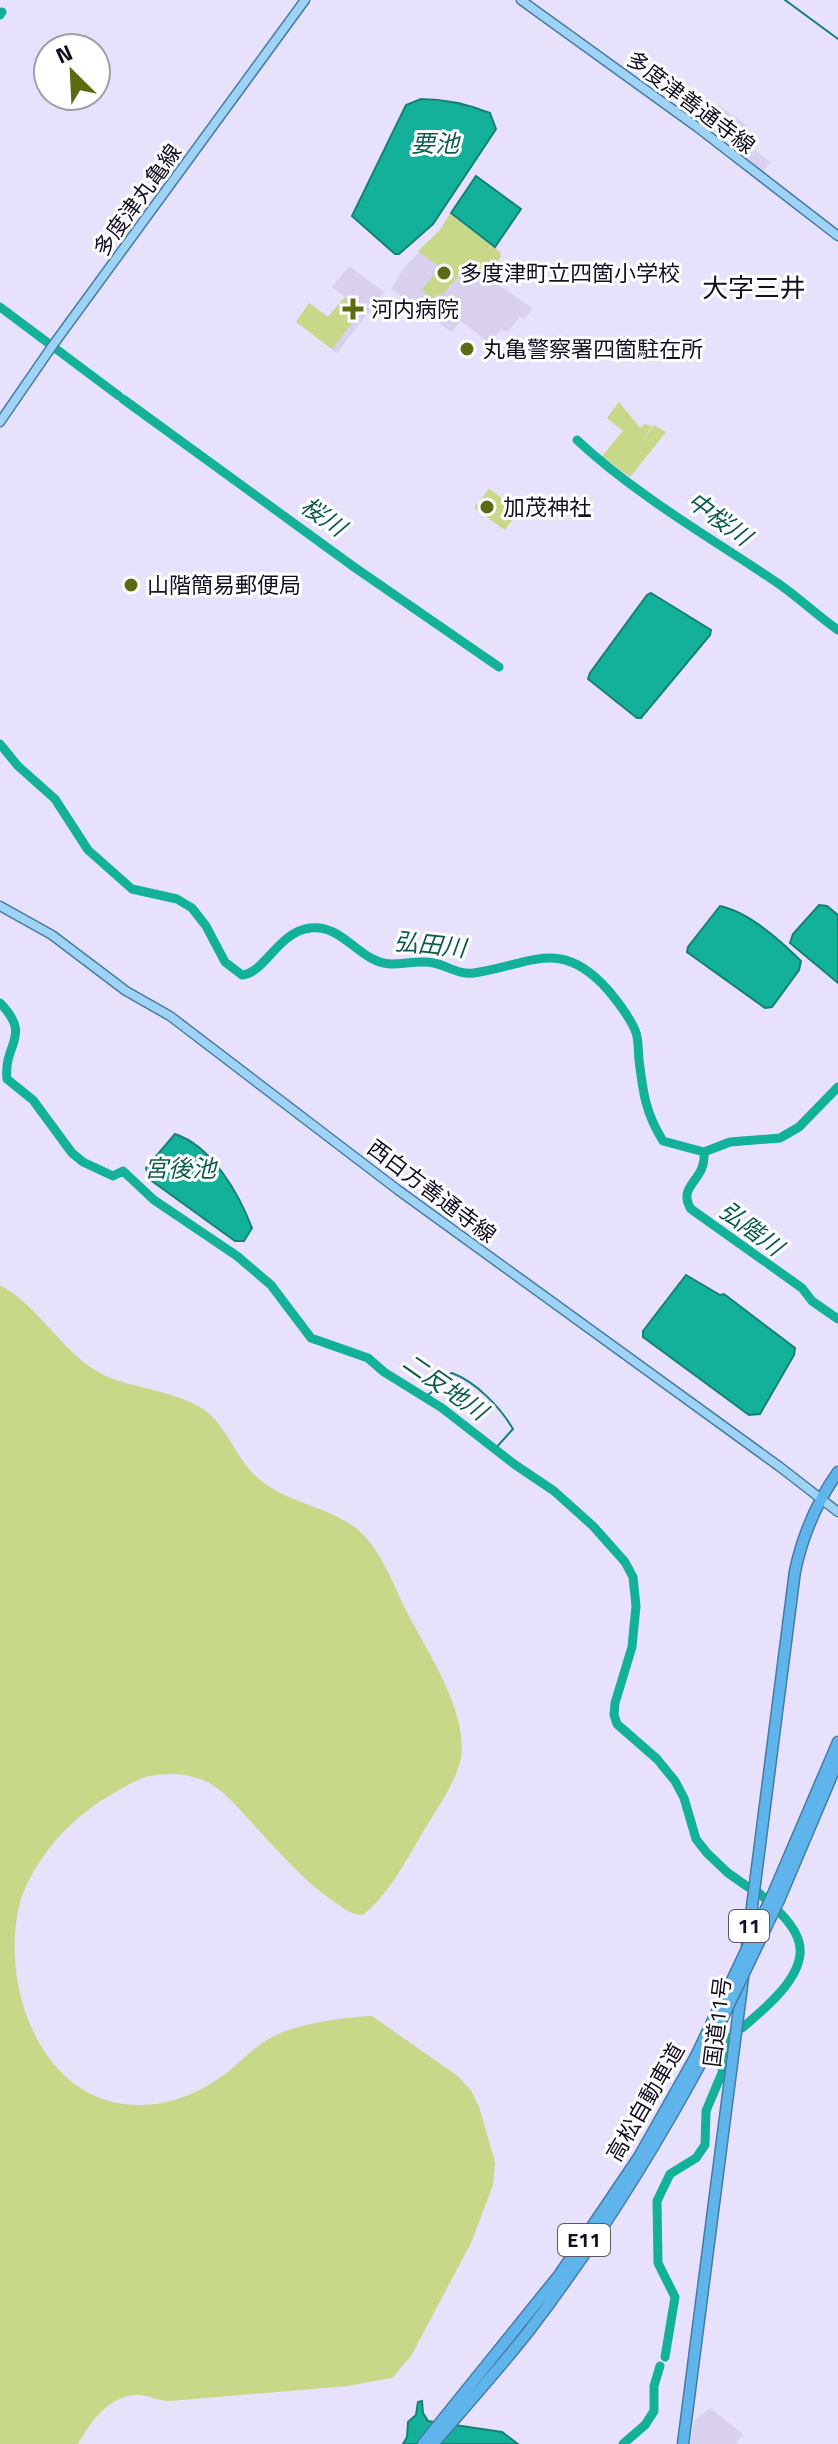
<svg xmlns="http://www.w3.org/2000/svg" width="838" height="2444" font-family="'Titillium Web','Noto Sans JP',sans-serif">
<rect width="100%" height="100%" fill="#e8e1fb"/>
<path fill="#d8d0ec" d="M718,105L748,126L739,137L770,162L763,172L703,122Z
M450,214L500,252L501,257L485,278L492,280L532,308L525,319L520,317L507,332L502,329L489,343L461,321L452,332L391,289L403,269L440,230Z
M349,266L384,292L337,353L296,322L309,303L328,317L345,297L332,287Z
M710,2408L743,2434L736,2444H690L694,2421Z"/>
<path fill="#c7d888" d="M450,214L500,252L501,257L485,278L475,281L461,273L443,294L436,295L432,299L422,290L440,267L418,251L440,230Z
M345,297L360,312L332,349L296,322L309,303L328,317Z
M619,402L640,428L645,424L652,426L640,444L654,425L666,432L630,477L602,456L623,431L607,418Z
M489,489L519,510L505,530L474,508Z
M0,1285C34,1303 58,1344 90,1367C122,1389 164,1387 198,1406C227,1422 234,1458 259,1479C287,1503 327,1506 356,1528C382,1549 394,1588 409,1616C429,1655 471,1717 460,1762C453,1788 433,1814 420,1837C405,1863 387,1896 363,1915C352,1915 345,1909 336,1903C304,1882 279,1852 253,1824C241,1811 229,1796 214,1786C198,1775 176,1772 156,1775C138,1777 123,1788 107,1797C69,1820 34,1859 20,1902C0,1978 35,2091 123,2104C162,2109 199,2095 229,2071C243,2059 256,2046 272,2037C296,2024 345,2017 372,2016L459,2077L472,2092L479,2107L495,2162L493,2185L471,2243L411,2356L392,2378L347,2386L170,2401C160,2401 150,2396 139,2395C110,2394 91,2421 78,2444H0Z"/>
<path fill="#14b19a" stroke="#158077" stroke-width="2" d="M421,99C446,99 467,104 490,113L496,129L433,224L399,254H395L352,216L406,105Z
M476,176L521,209L495,247L451,213Z
M651,593L711,630L710,635L641,718H637L588,679L590,673L647,595Z
M819,905L827,906L838,915V983L790,943L793,934Z
M720,906C749,912 780,940 801,961L799,970L772,1007L765,1008L687,952L688,947Z
M175,1134C212,1146 239,1194 252,1228L244,1241H235L149,1179L146,1168Z
M686,1275L720,1295L724,1294L795,1348L794,1355L760,1414L749,1415L643,1337V1331Z
M422,2401L423,2413L428,2421L502,2432L518,2444H403L407,2437L408,2422L416,2415L418,2402Z"/>
<g fill="none" stroke-linecap="round" stroke-linejoin="round">
<path stroke="#158077" stroke-width="2" d="M785,0L838,39
M423,1397C437,1393 439,1377 452,1373C476,1382 500,1407 513,1429L495,1449"/>
<path stroke="#14b19a" stroke-width="9" d="M0,15L2,12
M0,307L119,396
M123,399L354,567L499,667
M577,440C637,496 711,538 779,584C799,598 818,616 838,630
M0,744L18,766L55,799L88,850L132,889L177,899L192,908L206,926L225,962L242,975C265,973 278,932 310,928C344,924 359,963 391,964C405,964 420,960 434,963C448,966 459,975 474,973C532,964 561,937 608,990C618,1002 629,1016 635,1030C639,1038 638,1051 639,1060C643,1092 645,1112 663,1141L704,1152L730,1142L780,1138L799,1127L838,1087
M0,1003C33,1037 3,1043 7,1079L33,1100L72,1153L83,1162L113,1176L123,1171L154,1200L237,1256L271,1285L311,1338L368,1358L384,1372L442,1408L514,1464L554,1491L593,1526L625,1562L633,1577L636,1606L632,1647L615,1703L614,1715L617,1724L657,1759L675,1781L684,1798L696,1839L707,1853L728,1873L748,1887
M704,1152C707,1181 676,1185 691,1209L802,1288L812,1301L838,1319
M742,2028C763,2010 808,1975 799,1942C794,1923 773,1906 759,1893
M665,2357L675,2297L658,2263L657,2201L670,2174L696,2158L705,2145L706,2111L722,2073L726,2046L731,2037
M623,2444L645,2425L654,2411V2386L660,2366"/>
<g stroke="#457ba5" stroke-width="11">
<path id="major" d="M521,0L697,127L838,236
M0,422L53,345L305,0
M0,906L52,935L126,991L170,1016L398,1190L780,1467L838,1512"/>
</g>
<g stroke="#457ba5" stroke-width="13">
<path id="highway" d="M773,1894L838,1742
M779,1900L838,1761
M747,1946L795,1571C803,1534 816,1503 838,1472
M423,2444L560,2274L639,2157L696,2056
M433,2444C465,2407 498,2370 528,2332C594,2246 651,2155 703,2059
M683,2444L743,1978"/>
</g>
<use href="#major" stroke="#9fd3f3" stroke-width="8"/>
<use href="#highway" stroke="#5fb5eb" stroke-width="10"/>
<g stroke="#457ba5" stroke-width="13" stroke-linecap="butt">
<path id="highway-bridge" d="M696,2056L773,1894
M703,2059L779,1900"/>
</g>
<use href="#highway-bridge" stroke="#5fb5eb" stroke-width="10"/>
</g>
<g fill="#5c6a12" stroke="#fff" stroke-width="3">
<circle cx="444" cy="273" r="8"/>
<path d="M349 297h8v8h8v8h-8v8h-8v-8h-8v-8h8z"/>
<circle cx="467" cy="349" r="8"/>
<circle cx="487" cy="507" r="8"/>
<circle cx="131" cy="585" r="8"/>
</g>
<g text-anchor="middle" stroke-width="6" stroke-linejoin="round" paint-order="stroke">
<g fill="#fff" stroke="#5c5766" stroke-width="2">
<rect x="729" y="1910" width="40" height="32" rx="6"/>
<rect x="558" y="2224" width="52" height="32" rx="6"/>
</g>
<g font-size="20" font-weight="bold" fill="#160f24">
<text x="749" y="1933">11</text>
<text x="584" y="2247">E11</text>
</g>
<g font-size="22" fill="#160f24" stroke="#fff">
<text transform="translate(691 102) rotate(37)" y="8">多度津善通寺線</text>
<text transform="translate(137 200) rotate(-54)" y="8">多度津丸亀線</text>
<text transform="translate(432 1191) rotate(37)" y="8">西白方善通寺線</text>
<text transform="translate(717 2022) rotate(-83)" y="8">国道11号</text>
<text transform="translate(645 2102) rotate(-60)" y="8">高松自動車道</text>
</g>
<g font-size="22" fill="#160f24" stroke="#fff" text-anchor="start">
<text x="460" y="281">多度津町立四箇小学校</text>
<text x="371" y="317">河内病院</text>
<text x="483" y="357">丸亀警察署四箇駐在所</text>
<text x="503" y="515">加茂神社</text>
<text x="147" y="593">山階簡易郵便局</text>
</g>
<g font-size="24" font-style="italic" fill="#0d5b4e" stroke="#fff">
<text x="435" y="152">要池</text>
<text transform="translate(323 517) rotate(35)" y="8">桜川</text>
<text transform="translate(719 519) rotate(36)" y="8">中桜川</text>
<text transform="translate(430 945) rotate(6)" y="8">弘田川</text>
<text x="180" y="1177">宮後池</text>
<text transform="translate(751 1229) rotate(37)" y="8">弘階川</text>
<text transform="translate(445 1387) rotate(35)" y="8">二反地川</text>
</g>
<g font-size="26" fill="#160f24" stroke="#fff">
<text x="754" y="297">大字三井</text>
</g>
</g>
<g transform="translate(72 72) rotate(336)"><circle r="38" fill="#ffffff" stroke="#a29fa7" stroke-width="2"/>
<path d="M0-6L14 30L0 20L-14 30Z" fill="#5c6a12"/>
<text y="-12" font-size="22" font-weight="bold" text-anchor="middle" fill="#160f24">N</text>
</g>
</svg>
